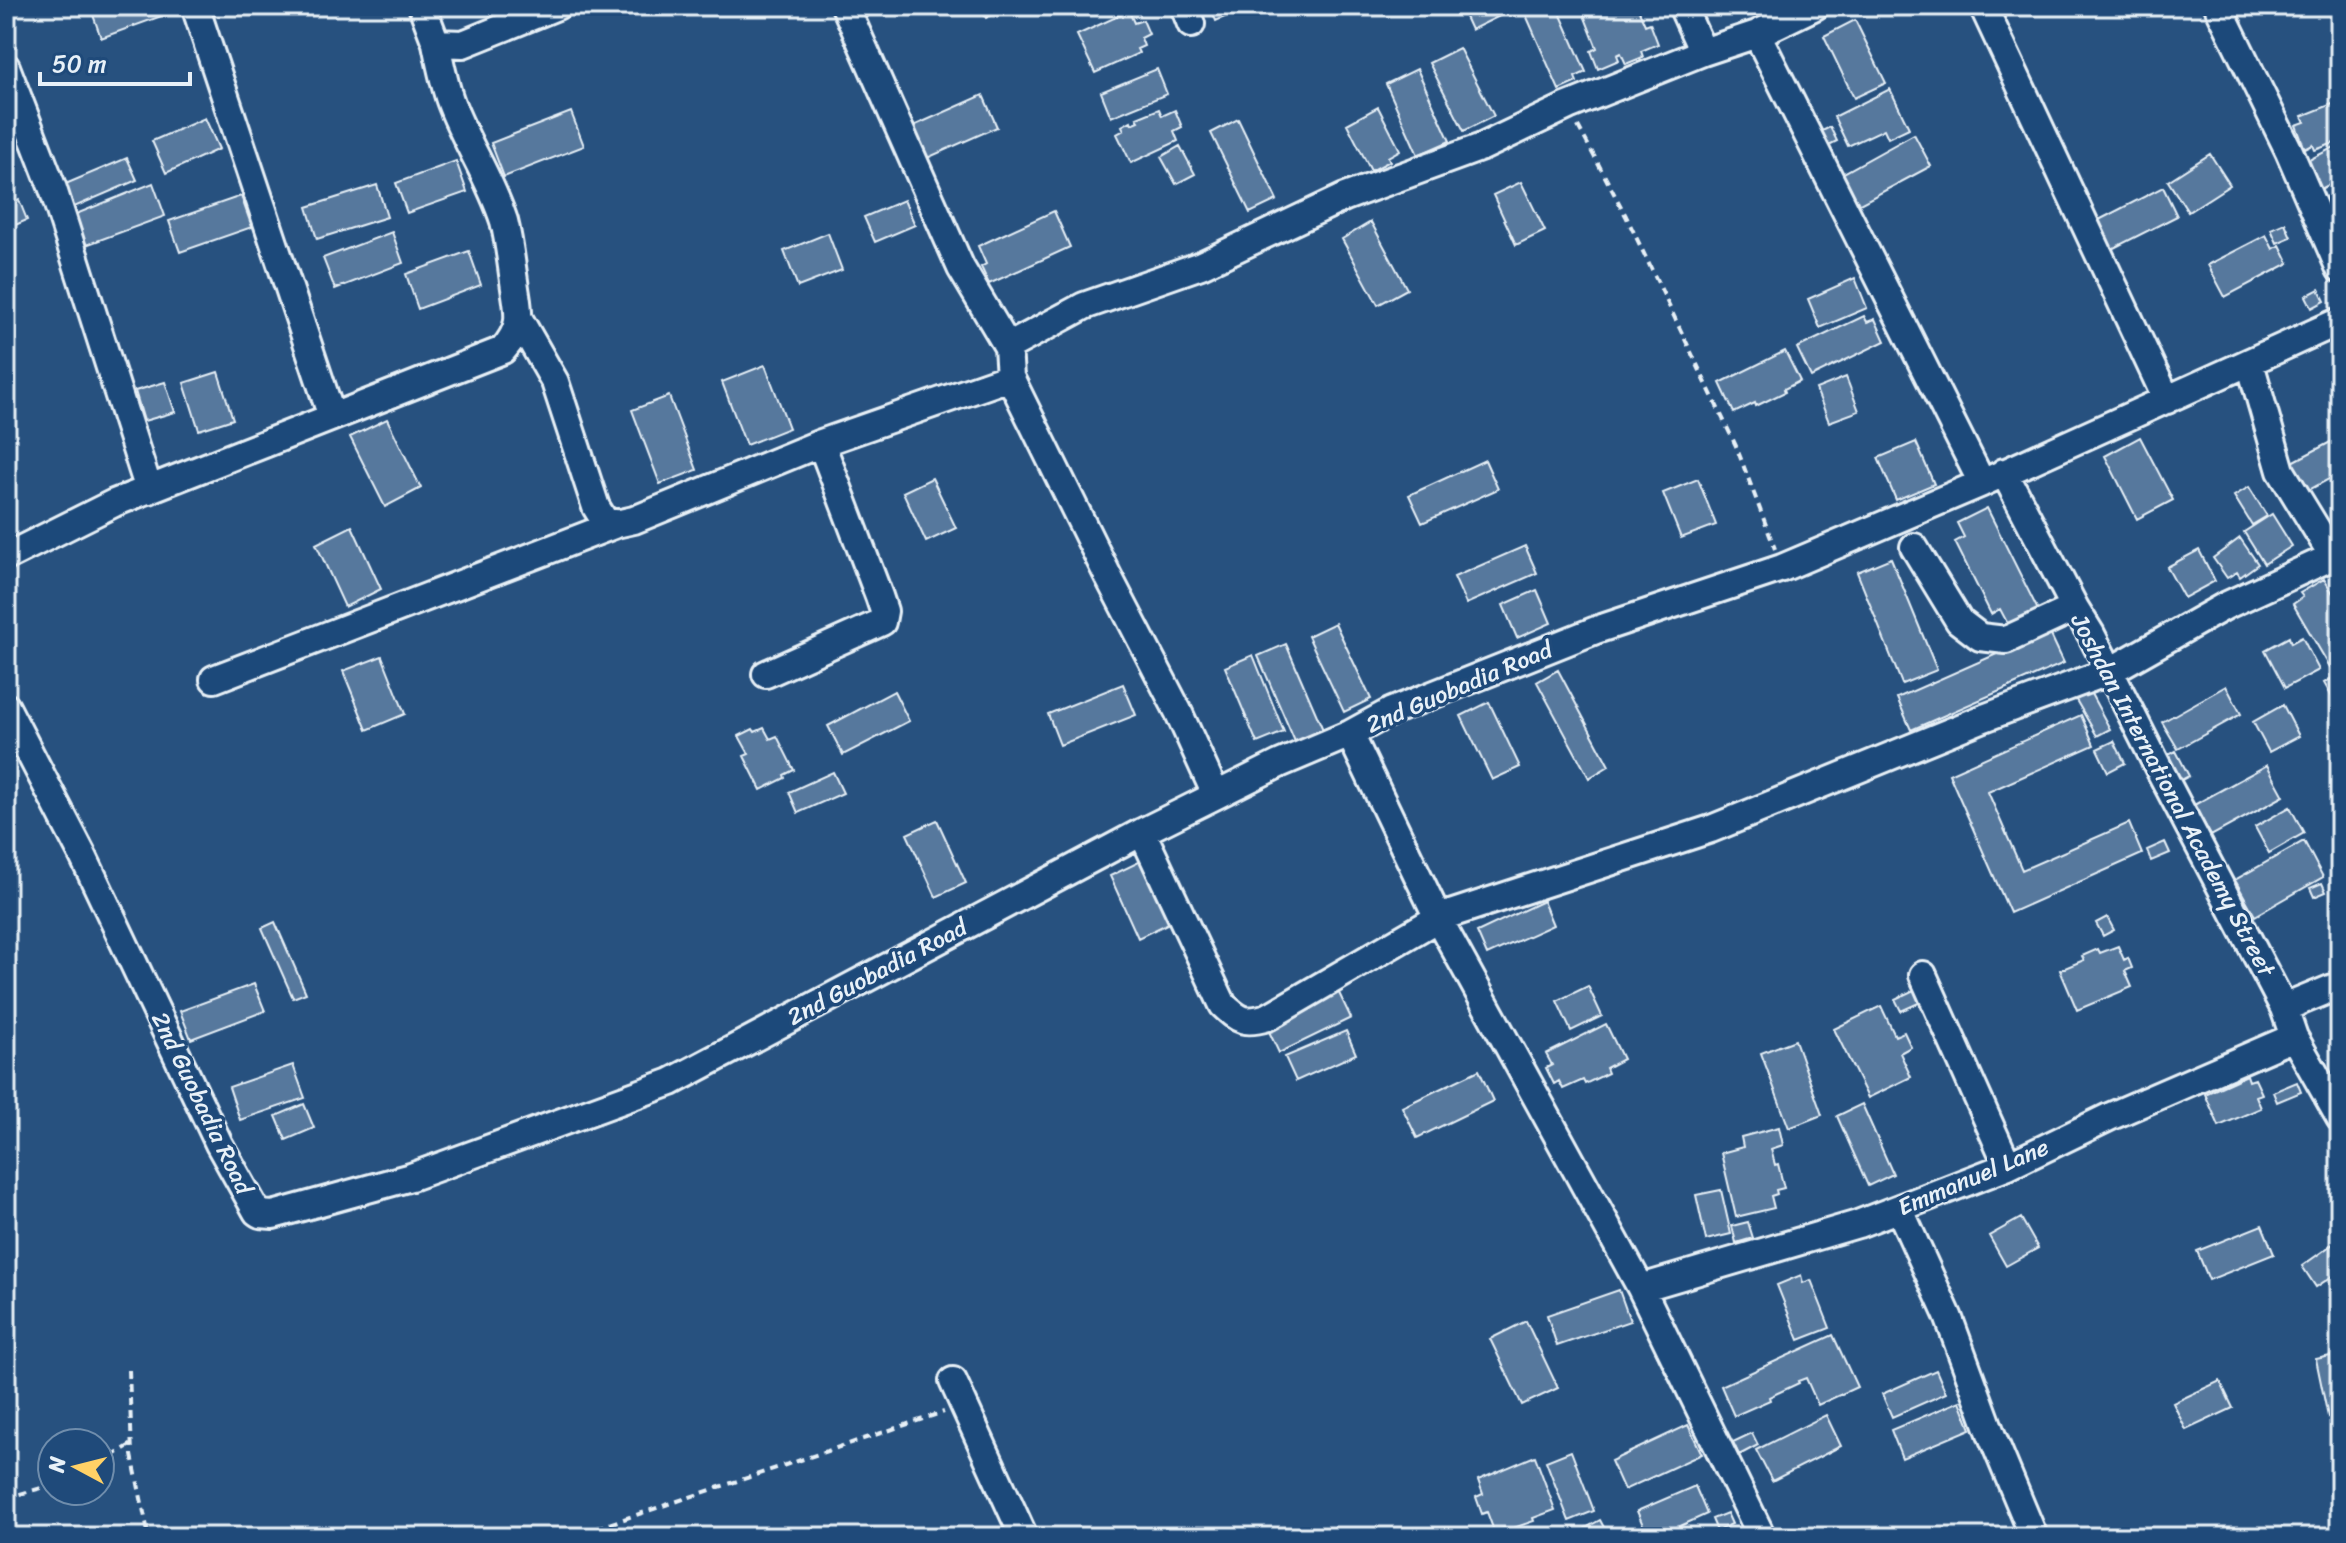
<svg xmlns="http://www.w3.org/2000/svg" width="2346" height="1543" font-family="Sriracha,sans-serif">
<rect width="100%" height="100%" fill="#27517f"/>
<filter id="ink" filterUnits="userSpaceOnUse"><feTurbulence type="fractalNoise" baseFrequency=".0125" numOctaves="2"/><feDisplacementMap in="SourceGraphic" scale="16" xChannelSelector="R" yChannelSelector="G"/><feConvolveMatrix kernelMatrix="1 2 1 2 8 2 1 2 1" color-interpolation-filters="sRGB"/></filter>
<g filter="url(#ink)">
<path fill="#57789d" stroke="#e8f1f8" stroke-width="2" d="M90,6H168L170,13L101,38Z
M979,6H1008L986,18Z
M1210,6H1249L1216,21Z
M1460,6H1520L1471,30Z
M1547,6H1557L1586,72L1575,77L1577,82L1559,90L1526,15Z
M1592,6H1637L1645,25L1650,23L1658,44L1641,51L1643,57L1626,64L1621,53L1617,55L1619,60L1598,69L1591,51L1597,48L1582,10Z
M1129,11L1134,23L1143,20L1149,34L1141,38L1144,46L1137,49L1139,53L1095,73L1077,35Z
M1855,20L1886,83L1854,98L1824,36Z
M1459,48L1494,116L1464,131L1429,63Z
M1157,69L1167,94L1111,117L1101,92Z
M1417,69L1450,141L1418,155L1386,84Z
M1890,89L1909,128L1888,138L1884,129L1848,146L1834,117Z
M983,95L997,127L925,159L911,127Z
M2340,101V141L2315,150L2313,145L2305,149L2296,125L2305,122L2302,116Z
M1378,107L1400,150L1388,157L1390,161L1371,171L1347,124Z
M1159,109L1162,116L1175,110L1182,127L1174,131L1178,141L1131,163L1117,134L1124,130L1122,126L1131,121L1132,124L1139,121L1137,118Z
M571,112L584,146L504,177L491,143Z
M205,118L219,149L166,173L152,141Z
M1238,119L1277,200L1250,213L1211,133Z
M1830,127L1837,141L1821,149L1814,135Z
M1914,134L1931,166L1858,205L1842,174Z
M1180,146L1195,174L1176,184L1161,157Z
M2336,146L2340,154V179L2319,190L2305,162Z
M2210,154L2230,185L2188,212L2168,181Z
M127,158L137,180L72,208L63,185Z
M456,161L467,192L407,213L396,183Z
M1521,182L1545,231L1516,245L1493,195Z
M153,183L165,216L86,245L76,214Z
M377,185L387,217L317,239L307,207Z
M2163,187L2177,216L2108,251L2093,223Z
M241,196L252,227L180,252L169,221Z
M19,200L27,220L6,229V206Z
M904,200L915,225L875,242L864,217Z
M1054,211L1070,247L989,284L981,267L986,264L978,246Z
M1371,222L1407,289L1378,305L1342,239Z
M2285,223L2291,237L2277,243L2271,229Z
M392,232L403,263L335,289L323,258Z
M828,233L842,270L798,287L784,251Z
M2266,235L2273,249L2280,245L2289,263L2225,297L2208,265Z
M469,251L481,285L418,309L406,274Z
M1855,278L1867,308L1820,328L1808,299Z
M2319,289L2325,301L2312,308L2306,296Z
M1864,316L1867,322L1875,319L1885,341L1811,377L1797,348Z
M2340,333V367L2328,338Z
M1785,351L1800,381L1784,389L1785,392L1756,406L1755,403L1734,413L1720,383Z
M765,365L789,428L746,445L722,382Z
M218,372L233,419L199,430L184,383Z
M1846,377L1859,411L1829,422L1816,389Z
M165,382L175,412L144,421L135,391Z
M669,396L697,470L660,484L632,410Z
M387,419L421,488L385,507L350,437Z
M2140,437L2173,500L2137,519L2105,456Z
M2340,437V473L2302,494L2287,465Z
M1916,442L1934,484L1896,500L1878,458Z
M1485,460L1498,489L1422,523L1409,495Z
M932,478L956,528L926,542L903,492Z
M1698,479L1716,525L1681,538L1663,493Z
M2249,487L2267,516L2252,525L2234,496Z
M1987,508L2039,612L2010,628L2000,609L1991,614L1955,542L1964,537L1957,523Z
M2272,514L2292,546L2264,564L2244,532Z
M352,526L381,589L345,607L316,544Z
M2240,538L2258,564L2240,577L2237,572L2227,578L2213,558Z
M1525,546L1537,573L1466,604L1454,577Z
M2199,550L2215,581L2184,598L2167,567Z
M1891,558L1937,670L1902,684L1857,572Z
M2324,579L2340,605V661L2330,667L2293,604L2303,597L2300,593Z
M1537,590L1551,623L1517,638L1503,605Z
M1335,623L1371,699L1344,712L1308,636Z
M2049,631L2064,663L1911,730L1897,698Z
M2289,637L2291,643L2302,637L2319,670L2285,688L2265,650Z
M1286,644L1324,732L1296,744L1258,656Z
M1253,655L1284,732L1257,743L1225,667Z
M382,656L405,714L367,730L343,671Z
M1558,670L1609,766L1589,778L1537,682Z
M2340,674V711L2324,683Z
M1123,684L1136,715L1060,745L1048,714Z
M2226,686L2241,714L2178,749L2162,722Z
M894,691L909,721L843,755L828,726Z
M2090,692L2110,729L2097,736L2076,700Z
M1489,702L1520,767L1492,780L1461,716Z
M2283,705L2299,736L2269,752L2253,722Z
M2081,715L2094,745L1988,792L2022,870L2129,823L2142,854L2010,913L1949,774Z
M764,728L770,739L777,736L794,770L784,775L785,778L761,790L744,756L749,754L739,736L753,729L755,732Z
M2114,741L2125,763L2108,772L2097,749Z
M2176,751L2189,776L2176,783L2162,759Z
M2267,765L2284,796L2211,836L2194,805Z
M833,772L843,793L798,813L789,792Z
M2290,807L2304,833L2269,853L2255,827Z
M937,820L966,883L936,897L907,834Z
M2304,841L2323,877L2255,916L2235,880Z
M2165,842L2170,853L2151,861L2147,850Z
M1141,861L1169,923L1138,938L1110,876Z
M2322,883L2326,892L2314,897L2310,888Z
M1543,901L1553,925L1487,955L1477,932Z
M2107,917L2114,930L2103,936L2096,923Z
M275,922L306,993L293,998L262,928Z
M2118,946L2124,960L2128,958L2132,968L2125,971L2132,987L2077,1010L2060,970L2084,960L2082,956L2098,949L2100,953Z
M254,984L265,1011L191,1039L180,1011Z
M1588,986L1602,1016L1571,1031L1557,1001Z
M1916,989L1921,1002L1901,1011L1895,999Z
M1338,991L1351,1018L1279,1053L1266,1025Z
M1881,1006L1895,1036L1904,1032L1911,1047L1900,1053L1911,1077L1868,1098L1834,1029Z
M1606,1024L1623,1059L1606,1068L1608,1073L1585,1084L1583,1080L1563,1089L1559,1081L1554,1084L1546,1068L1552,1065L1546,1054Z
M1346,1031L1356,1054L1296,1081L1285,1057Z
M1795,1040L1822,1115L1789,1128L1761,1053Z
M293,1065L305,1098L240,1120L229,1087Z
M1479,1070L1493,1101L1417,1138L1402,1107Z
M2247,1075L2249,1081L2255,1079L2262,1094L2256,1096L2261,1108L2219,1126L2205,1094Z
M2297,1082L2301,1092L2277,1102L2273,1092Z
M304,1104L314,1128L286,1140L276,1116Z
M1862,1104L1893,1174L1868,1186L1837,1116Z
M1779,1127L1783,1145L1771,1149L1775,1165L1778,1164L1784,1188L1776,1190L1777,1194L1771,1196L1774,1208L1736,1217L1721,1153L1743,1147L1741,1137Z
M1721,1190L1731,1234L1706,1240L1696,1195Z
M2021,1218L2038,1248L2006,1266L1989,1236Z
M1748,1222L1753,1238L1736,1243L1732,1226Z
M2262,1225L2274,1254L2209,1280L2197,1251Z
M2340,1239V1271L2316,1287L2302,1266Z
M1801,1275L1803,1283L1811,1280L1830,1328L1799,1340L1777,1285Z
M1619,1290L1630,1321L1557,1346L1547,1315Z
M1526,1321L1558,1388L1522,1405L1490,1339Z
M1833,1335L1857,1387L1818,1405L1806,1378L1798,1381L1799,1383L1769,1397L1770,1400L1734,1416L1721,1386Z
M2340,1354V1414L2328,1417L2316,1359Z
M1936,1370L1946,1393L1892,1417L1882,1394Z
M2220,1381L2233,1408L2186,1430L2173,1403Z
M1960,1401L1971,1429L1902,1458L1891,1430Z
M1826,1415L1841,1446L1772,1481L1756,1450Z
M1688,1425L1702,1454L1624,1490L1611,1461Z
M1752,1433L1758,1445L1739,1455L1733,1442Z
M1571,1451L1594,1511L1569,1521L1546,1461Z
M1535,1456L1555,1510L1533,1518L1534,1521L1505,1531L1504,1528L1494,1531L1487,1512L1482,1514L1476,1497L1483,1494L1478,1480Z
M1695,1486L1707,1514L1656,1537H1648L1637,1511Z
M1727,1513L1732,1524L1717,1531L1712,1519Z
M1600,1520L1609,1537H1576L1575,1534Z"/>
<g fill="none" stroke-linecap="round" stroke-linejoin="round">
<g stroke="#e8f1f8" stroke-width="32">
<path id="minor" d="M195,6L332,417
M422,6L436,43
M845,6L961,268L1008,347L1010,377L1108,576L1178,711L1216,795
M1184,6L1191,24
M1682,6L1703,52
M1983,6L2167,400
M2218,6L2289,151L2340,269
M1757,34L1982,483
M6,67L53,189L149,490
M519,319L555,382L596,507L604,520L616,524L634,520L821,443L1010,377
M1008,347L1084,306L1201,265L1345,197L1482,147L1568,106L1703,52L1757,34L1815,6
M2250,363L2281,471L2333,556
M2004,472L2075,608L2091,634L2158,767L2284,1008L2294,1037L2340,1118
M1914,547L1959,621L1980,637L2006,640L2075,608
M6,557L114,503L503,350C525,325 518,312 514,281C511,261 509,241 504,221C491,180 466,143 451,103C444,84 440,63 436,43L463,44L557,6
M766,674L882,622L884,611L879,596L821,443
M214,679L616,524
M6,707L83,856L219,1144L257,1212L260,1214L273,1215L411,1177L671,1082L1142,832L1279,764L1350,734L1392,711L1596,630L1782,568L1982,483L2340,321
M1350,734L1438,918L1641,1288L1762,1537
M1142,832L1223,1005C1240,1021 1245,1024 1268,1017L1438,918L1711,829L1984,718L2110,671L2225,606L2340,553
M1923,975L2008,1166
M2284,1008L2340,985
M1899,1208L1948,1316L1992,1436L2034,1537
M1641,1288L1858,1224L2008,1166L2109,1117L2294,1037
M953,1381L1024,1537"/>
</g>
<path stroke="#e8f1f8" stroke-width="4" stroke-dasharray="8 6" stroke-linecap="butt" d="M1578,126L1626,216L1736,446L1775,549
M129,1370L132,1455L149,1537
M100,1464L132,1444
M6,1498L52,1485
M570,1537L944,1412"/>
<use href="#minor" stroke="#1f4a7a" stroke-width="26"/>
</g>
</g>
<g text-anchor="middle" stroke-width="7" stroke-linejoin="round" paint-order="stroke">
<g font-size="24" fill="#e8f1f8" stroke="#1f4a7a">
<text transform="translate(1459 687) rotate(-23)" y="8">2nd Guobadia Road</text>
<text transform="translate(2173 795) rotate(62)" y="8">Joshdan International Academy Street</text>
<text transform="translate(877 972) rotate(-28)" y="8">2nd Guobadia Road</text>
<text transform="translate(202 1103) rotate(64)" y="8">2nd Guobadia Road</text>
<text transform="translate(1973 1177) rotate(-23)" y="8">Emmanuel Lane</text>
</g>
</g>
<rect width="2346" height="1543" fill="none" stroke="#1f4a7a" stroke-width="32"/>
<rect x="16" y="16" width="2314" height="1511" fill="none" stroke="#e8f1f8" stroke-width="3" filter="url(#ink)"/>
<g transform="translate(76 1467) rotate(277)"><circle r="38" fill="#1f4a7a" stroke="#6f8dac" stroke-width="2"/>
<path d="M0-6L14 30L0 20L-14 30Z" fill="#ffd166"/>
<text y="-12" font-size="22" font-weight="bold" text-anchor="middle" fill="#e8f1f8">N</text>
</g>
<path d="M40 72v12h150v-12" fill="none" stroke="#e8f1f8" stroke-width="4"/>
<text x="52" y="72" font-size="24" fill="#e8f1f8" stroke="#1f4a7a" stroke-width="6" paint-order="stroke">50 m</text>
</svg>
